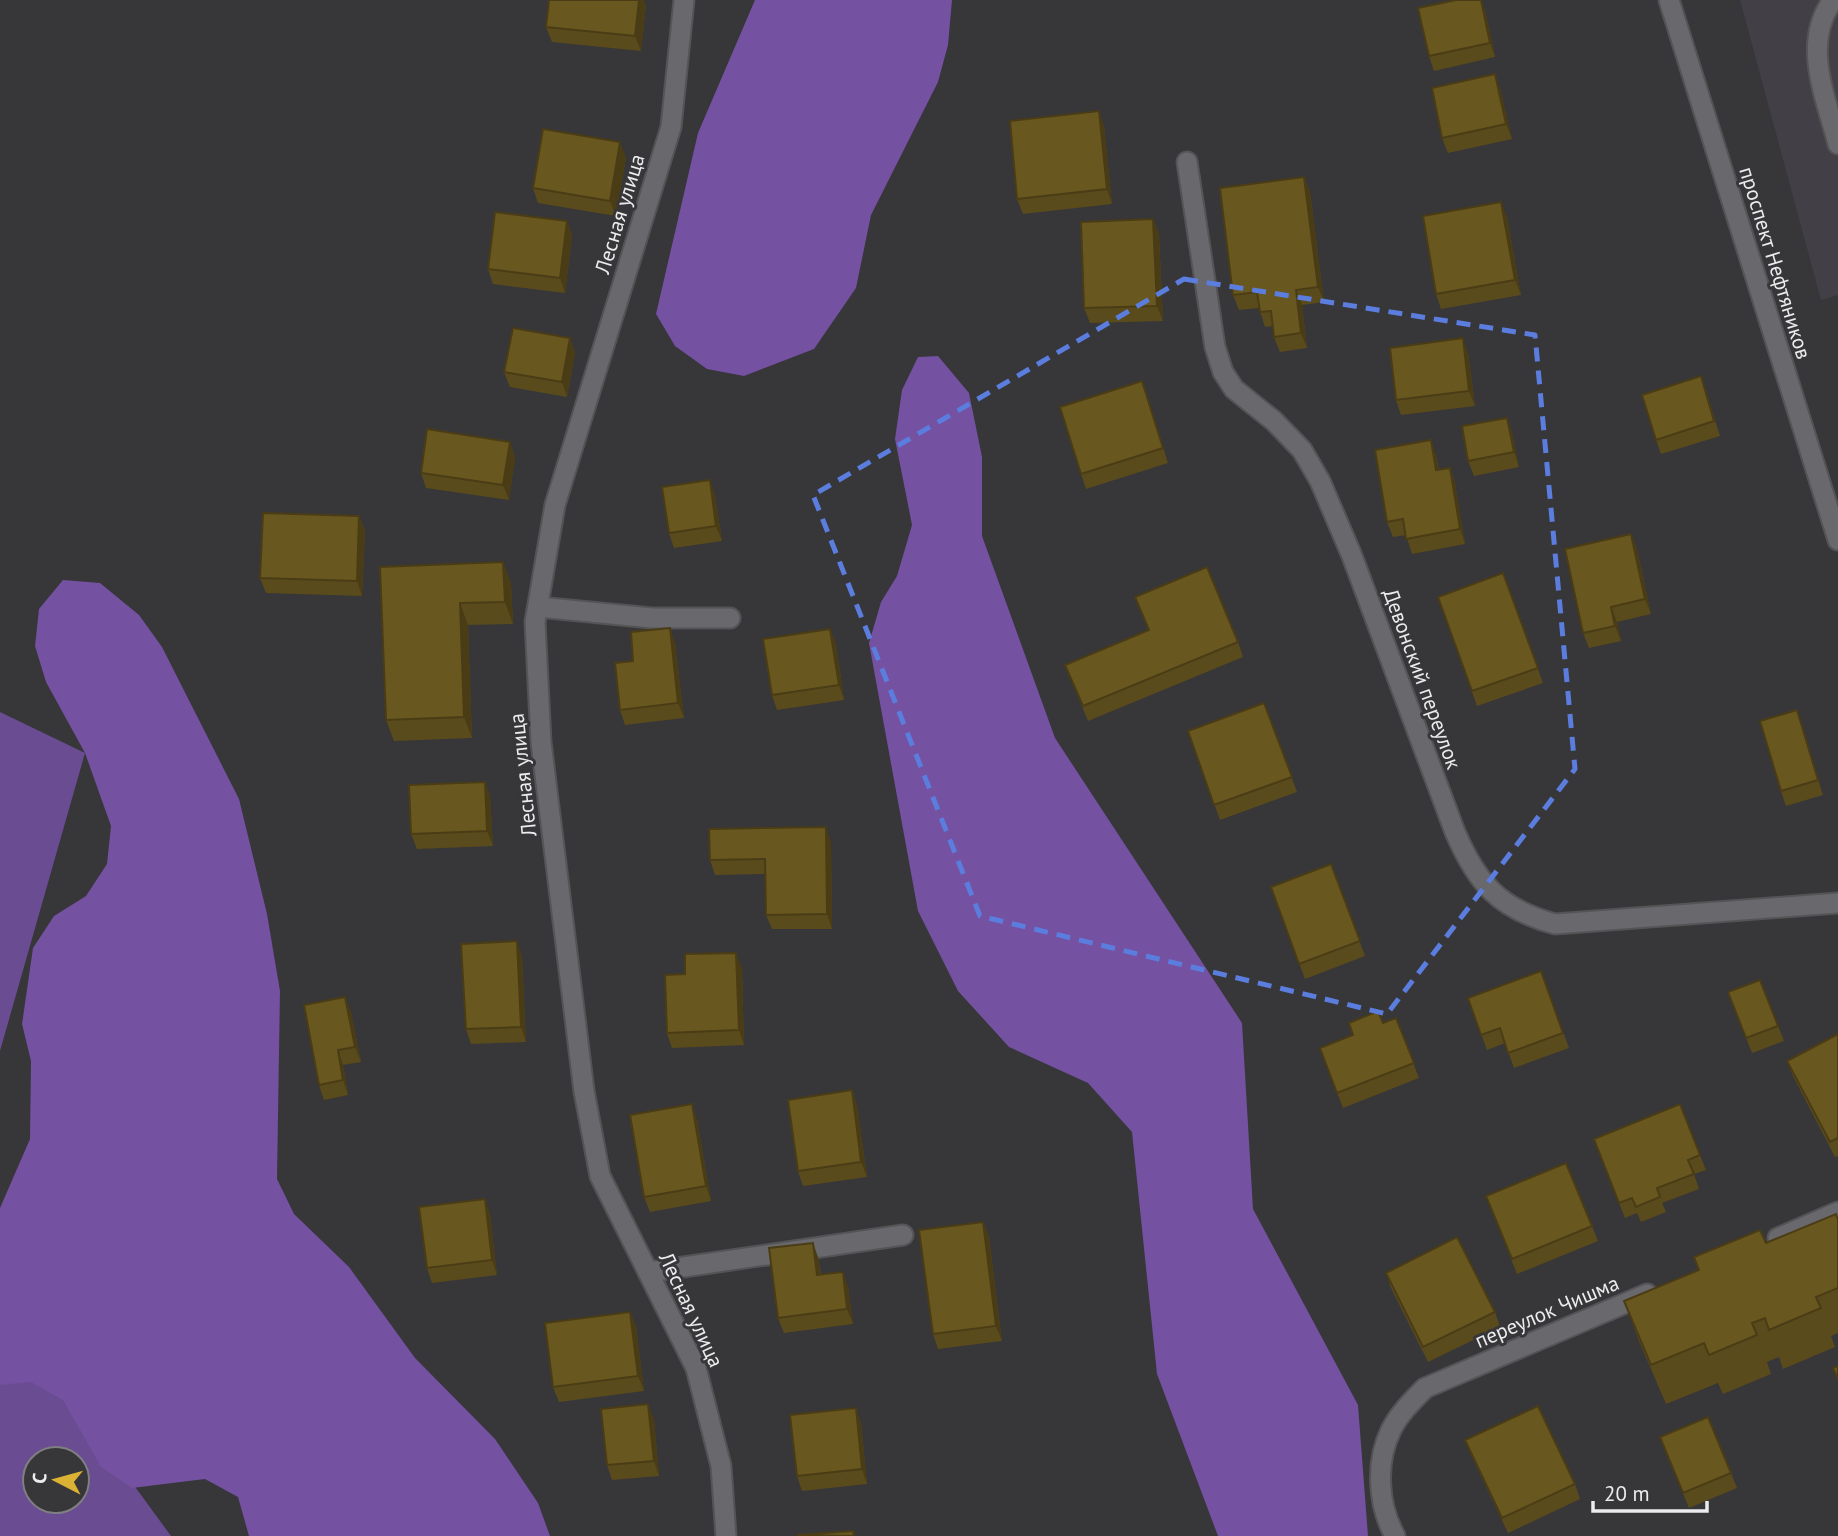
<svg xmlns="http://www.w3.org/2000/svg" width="1838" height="1536" font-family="'PT Sans',sans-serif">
<rect width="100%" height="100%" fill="#373639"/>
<path fill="#423f47" d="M1740,0H1838V295L1821,300Z"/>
<path fill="#6a4c92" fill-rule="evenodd" d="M0,712L85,753L0,1051Z
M0,1302L171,1536H0ZM35,1459H77V1501H35Z"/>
<path fill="#7451a1" d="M755,0H952L948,45L938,82L871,215L856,288L814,349L744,376L707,369L675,346L656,314L698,133Z
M938,356L969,393L982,457V536L1055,738L1242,1023L1253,1209L1358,1405L1368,1536H1218L1157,1374L1132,1132L1088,1083L1009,1047L958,991L918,911L869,643L881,602L897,576L912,525L895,439L902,390L918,357Z
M63,580L100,583L139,615L162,647L239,799L267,914L280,991L277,1179L294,1214L349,1267L415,1358L495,1439L538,1503L550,1536H249L238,1497L205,1479L132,1488L101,1467L63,1400L31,1382L0,1385V1208L30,1139L31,1061L22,1024L33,948L54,916L86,896L107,864L111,826L85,753L46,682L35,646L39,609Z"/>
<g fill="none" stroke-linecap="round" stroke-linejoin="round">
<g stroke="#545355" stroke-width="23">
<path id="service" d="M1833,0C1801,43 1826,98 1838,144
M538,607L652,618H730
M649,1272L903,1235"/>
</g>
<g stroke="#545355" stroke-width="23">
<path id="minor" d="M684,0L671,127L555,505L535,622L541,742L584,1091L600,1176L696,1368L721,1466L726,1536
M1187,162L1215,347L1223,372L1234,389L1274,421L1302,450L1320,481L1352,556L1455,832C1477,883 1499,909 1555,924L1838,903
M1778,1238L1838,1212
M1395,1536C1378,1505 1375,1463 1391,1430C1399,1414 1412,1401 1425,1388L1647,1294"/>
</g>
<g stroke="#545355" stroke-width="23">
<path id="secondary" d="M1669,0L1838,540"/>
</g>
<use href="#service" stroke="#69686c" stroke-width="19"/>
<use href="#minor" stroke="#69686c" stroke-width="19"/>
<use href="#secondary" stroke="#69686c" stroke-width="19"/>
</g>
<path fill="#5a4b1c" d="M646,5L641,51L552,42L546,27Z
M1485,10L1495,57L1434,71L1429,56Z
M1495,74L1500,89L1512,139L1448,153L1442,138Z
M1104,126L1112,204L1023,214L1017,199Z
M626,157L616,216L538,203L533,188Z
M1304,177L1310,192L1324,302L1302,305L1307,348L1280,352L1274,337L1273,326L1265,327L1259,308L1239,310L1233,295Z
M1507,217L1521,295L1441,309L1436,294Z
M1153,219L1159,234L1163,321L1090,323L1084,308Z
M567,221L572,236L565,293L493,284L488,269Z
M570,338L575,353L567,397L510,387L504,372Z
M1468,353L1475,406L1401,415L1396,400Z
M1706,391L1720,436L1661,454L1656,440Z
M1147,396L1168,463L1086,489L1081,474Z
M1507,418L1512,433L1519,467L1474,476L1468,461Z
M510,442L515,457L509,500L426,488L421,473Z
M1436,455L1439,470L1450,468L1455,483L1465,544L1412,554L1406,535L1393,537L1387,522Z
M715,495L722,541L674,548L669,533Z
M359,516L365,531L362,596L266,593L260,578Z
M1631,534L1637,549L1651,614L1617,622L1621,641L1589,648L1583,633Z
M503,562L511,584L513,624L468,625L472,738L394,741L386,720L380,567Z
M1503,573L1543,683L1477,706L1438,597Z
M1135,597L1238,642L1243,657L1088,721L1065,665L1149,630Z
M830,629L836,644L844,700L777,710L772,695Z
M675,643L684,718L625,725L620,710L633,661Z
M1264,703L1297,792L1220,820L1188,731Z
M1797,710L1823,795L1786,806L1781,791Z
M485,782L490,796L493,846L417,849L411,834Z
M831,842L832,929H772L766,915V874L715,875L710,860Z
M1331,864L1365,956L1305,979L1271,887Z
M522,956L526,1042L471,1044L466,1029Z
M742,968L744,1045L672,1048L667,1033L685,974Z
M1541,971L1569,1048L1514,1068L1505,1043L1487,1050L1468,998Z
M1760,980L1784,1041L1752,1053L1728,992Z
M351,1012L361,1062L343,1065L348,1095L324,1100L319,1085Z
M1396,1018L1419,1078L1343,1108L1320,1048Z
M1838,1034V1156L1835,1157L1793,1076L1787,1061Z
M852,1090L857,1105L867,1177L803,1186L798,1171Z
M697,1119L711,1201L650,1212L644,1197Z
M1594,1139L1700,1155L1706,1170L1694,1174L1699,1189L1662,1203L1666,1212L1641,1222L1637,1213L1625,1218Z
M1486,1196L1592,1226L1598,1241L1517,1274Z
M490,1214L497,1275L432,1283L427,1268Z
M1838,1220V1333L1831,1336L1835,1347L1783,1369L1779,1357L1767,1362L1771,1374L1723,1394L1718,1383L1666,1404L1639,1341L1624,1301L1766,1243Z
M983,1222L989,1237L1002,1341L938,1349L933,1334Z
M818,1257L821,1275L848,1287L853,1324L784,1333L778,1318Z
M1386,1273L1495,1312L1500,1327L1428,1362L1391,1288Z
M630,1312L636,1327L644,1391L559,1402L553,1387Z
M654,1419L659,1476L612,1480L607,1465Z
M861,1423L867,1484L802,1491L797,1476Z
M1660,1437L1731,1473L1737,1488L1689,1508Z
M1465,1440L1575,1484L1580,1499L1508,1533L1471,1455Z"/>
<path fill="#4a3d16" d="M639,0H644L646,5L641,51L635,36Z
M1481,0L1485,10L1495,57L1490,43Z
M1495,74L1500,89L1512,139L1506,124Z
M1099,111L1104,126L1112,204L1107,189Z
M620,142L626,157L616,216L610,201Z
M1304,177L1310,192L1324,302L1318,287Z
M1501,202L1507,217L1521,295L1515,280Z
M1153,219L1159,234L1163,321L1157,306Z
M567,221L572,236L565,293L560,278Z
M1296,290L1302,305L1307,348L1301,333Z
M570,338L575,353L567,397L562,382Z
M1463,338L1468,353L1475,406L1469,391Z
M1507,418L1512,433L1519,467L1514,452Z
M1431,440L1436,455L1441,485L1436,470Z
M510,442L515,457L509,500L503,485Z
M1450,468L1455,483L1465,544L1460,529Z
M710,480L715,495L722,541L716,526Z
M359,516L365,531L362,596L357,581Z
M1631,534L1637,549L1651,614L1645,599Z
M503,562L511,584L513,624L505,602Z
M460,603L468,625L472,738L464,717Z
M1611,607L1617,622L1621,641L1615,626Z
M670,628L675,643L684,718L678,703Z
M830,629L836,644L844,700L839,685Z
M1797,710L1802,725L1823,795L1818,780Z
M485,782L490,796L493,846L487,831Z
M826,827L831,842L832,929L827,914Z
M517,941L522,956L526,1042L521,1027Z
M736,953L742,968L744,1045L739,1030Z
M345,997L351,1012L361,1062L355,1047Z
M338,1050L343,1065L348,1095L343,1080Z
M852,1090L857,1105L867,1177L861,1162Z
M692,1104L697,1119L711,1201L706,1186Z
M485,1199L490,1214L497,1275L492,1260Z
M983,1222L989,1237L1002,1341L996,1326Z
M813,1243L818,1257L822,1290L817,1275Z
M843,1272L848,1287L853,1324L847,1309Z
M630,1312L636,1327L644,1391L638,1376Z
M648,1404L654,1419L659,1476L654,1461Z
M856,1408L861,1423L867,1484L862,1469Z"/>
<path fill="#695720" stroke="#4a3d16" stroke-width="2" d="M549,0H639L635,36L546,27Z
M1456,0H1481L1490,43L1429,56L1418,8Z
M1495,74L1506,124L1442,138L1432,88Z
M1099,111L1107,189L1017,199L1010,121Z
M543,129L620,142L610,201L533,188Z
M1304,177L1318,287L1296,290L1301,333L1274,337L1271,311L1260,312L1257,292L1233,295L1220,188Z
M1501,202L1515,280L1436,294L1423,216Z
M495,212L567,221L560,278L488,269Z
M1153,219L1157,306L1084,308L1081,222Z
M513,328L570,338L562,382L504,372Z
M1463,338L1469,391L1396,400L1390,348Z
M1701,376L1714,421L1656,440L1642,395Z
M1142,381L1163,448L1081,474L1060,407Z
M1507,418L1514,452L1468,461L1462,426Z
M427,429L510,442L503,485L421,473Z
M1431,440L1436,470L1450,468L1460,529L1406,539L1403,519L1387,522L1375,450Z
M710,480L716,526L669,533L662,487Z
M263,513L359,516L357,581L260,578Z
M1631,534L1645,599L1611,607L1615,626L1583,633L1565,549Z
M503,562L505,602L460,603L464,717L386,720L380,567Z
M1207,567L1238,642L1083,706L1065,665L1149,630L1135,597Z
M1503,573L1538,668L1472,691L1438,597Z
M670,628L678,703L620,710L615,663L633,661L631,632Z
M830,629L839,685L772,695L763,639Z
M1264,703L1292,777L1214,805L1188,731Z
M1797,710L1818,780L1781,791L1760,721Z
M485,782L487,831L411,834L409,785Z
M826,827L827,914L766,915L765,859L710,860L709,829Z
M1331,864L1360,941L1299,964L1271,887Z
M517,941L521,1027L466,1029L461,944Z
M736,953L739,1030L667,1033L665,975L685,974V954Z
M1541,971L1563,1033L1508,1053L1500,1028L1481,1035L1468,998Z
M1760,980L1778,1026L1746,1038L1728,992Z
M345,997L355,1047L338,1050L343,1080L319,1085L304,1005Z
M1378,1011L1383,1023L1396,1018L1414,1063L1337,1093L1320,1048L1353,1035L1349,1023Z
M1838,1034V1138L1830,1142L1787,1061Z
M852,1090L861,1162L798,1171L788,1100Z
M692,1104L706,1186L644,1197L630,1115Z
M1680,1104L1700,1155L1688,1160L1694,1174L1657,1188L1660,1197L1636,1207L1632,1198L1619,1203L1594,1139Z
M1566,1163L1592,1226L1512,1259L1486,1196Z
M485,1199L492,1260L427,1268L419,1207Z
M1836,1214L1838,1220V1288L1816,1297L1821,1308L1769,1330L1765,1318L1752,1323L1757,1335L1709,1355L1704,1343L1651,1365L1624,1301L1699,1270L1694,1257L1760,1230L1766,1243Z
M983,1222L996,1326L933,1334L919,1230Z
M1457,1237L1495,1312L1423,1347L1386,1273Z
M813,1243L817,1275L843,1272L847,1309L778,1318L769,1248Z
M630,1312L638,1376L553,1387L545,1323Z
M1838,1366V1379L1833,1368Z
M648,1404L654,1461L607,1465L601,1409Z
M1538,1406L1575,1484L1502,1518L1465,1440Z
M856,1408L862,1469L797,1476L790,1415Z
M1708,1417L1731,1473L1683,1493L1660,1437Z
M853,1531L854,1536L797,1535Z"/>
<path fill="none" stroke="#5b7dde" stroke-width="5" stroke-dasharray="14 9" stroke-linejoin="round" d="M1184,279L1535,335L1575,769L1387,1014L980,916L813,495Z"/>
<g text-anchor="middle" stroke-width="6" stroke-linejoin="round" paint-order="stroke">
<g font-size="21" fill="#ecebed" stroke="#373639">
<text transform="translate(620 214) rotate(-73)" y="7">Лесная улица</text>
<text transform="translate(1775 263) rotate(73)" y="7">проспект Нефтяников</text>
<text transform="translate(1422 679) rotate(70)" y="7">Девонский переулок</text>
<text transform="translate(523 775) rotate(-96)" y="7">Лесная улица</text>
<text transform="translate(691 1310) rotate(65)" y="7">Лесная улица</text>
<text transform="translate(1547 1312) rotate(-23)" y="7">переулок Чишма</text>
</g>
</g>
<g transform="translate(56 1480) rotate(276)"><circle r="33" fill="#373639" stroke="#7f7e81" stroke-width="2"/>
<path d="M0-5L12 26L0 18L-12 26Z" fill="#dbb233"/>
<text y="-10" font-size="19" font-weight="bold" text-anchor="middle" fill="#ecebed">С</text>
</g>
<path d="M1593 1501v10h114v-10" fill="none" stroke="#ecebed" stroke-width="3.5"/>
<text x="1604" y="1501" font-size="21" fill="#ecebed" stroke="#373639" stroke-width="5" paint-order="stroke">20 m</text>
</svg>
